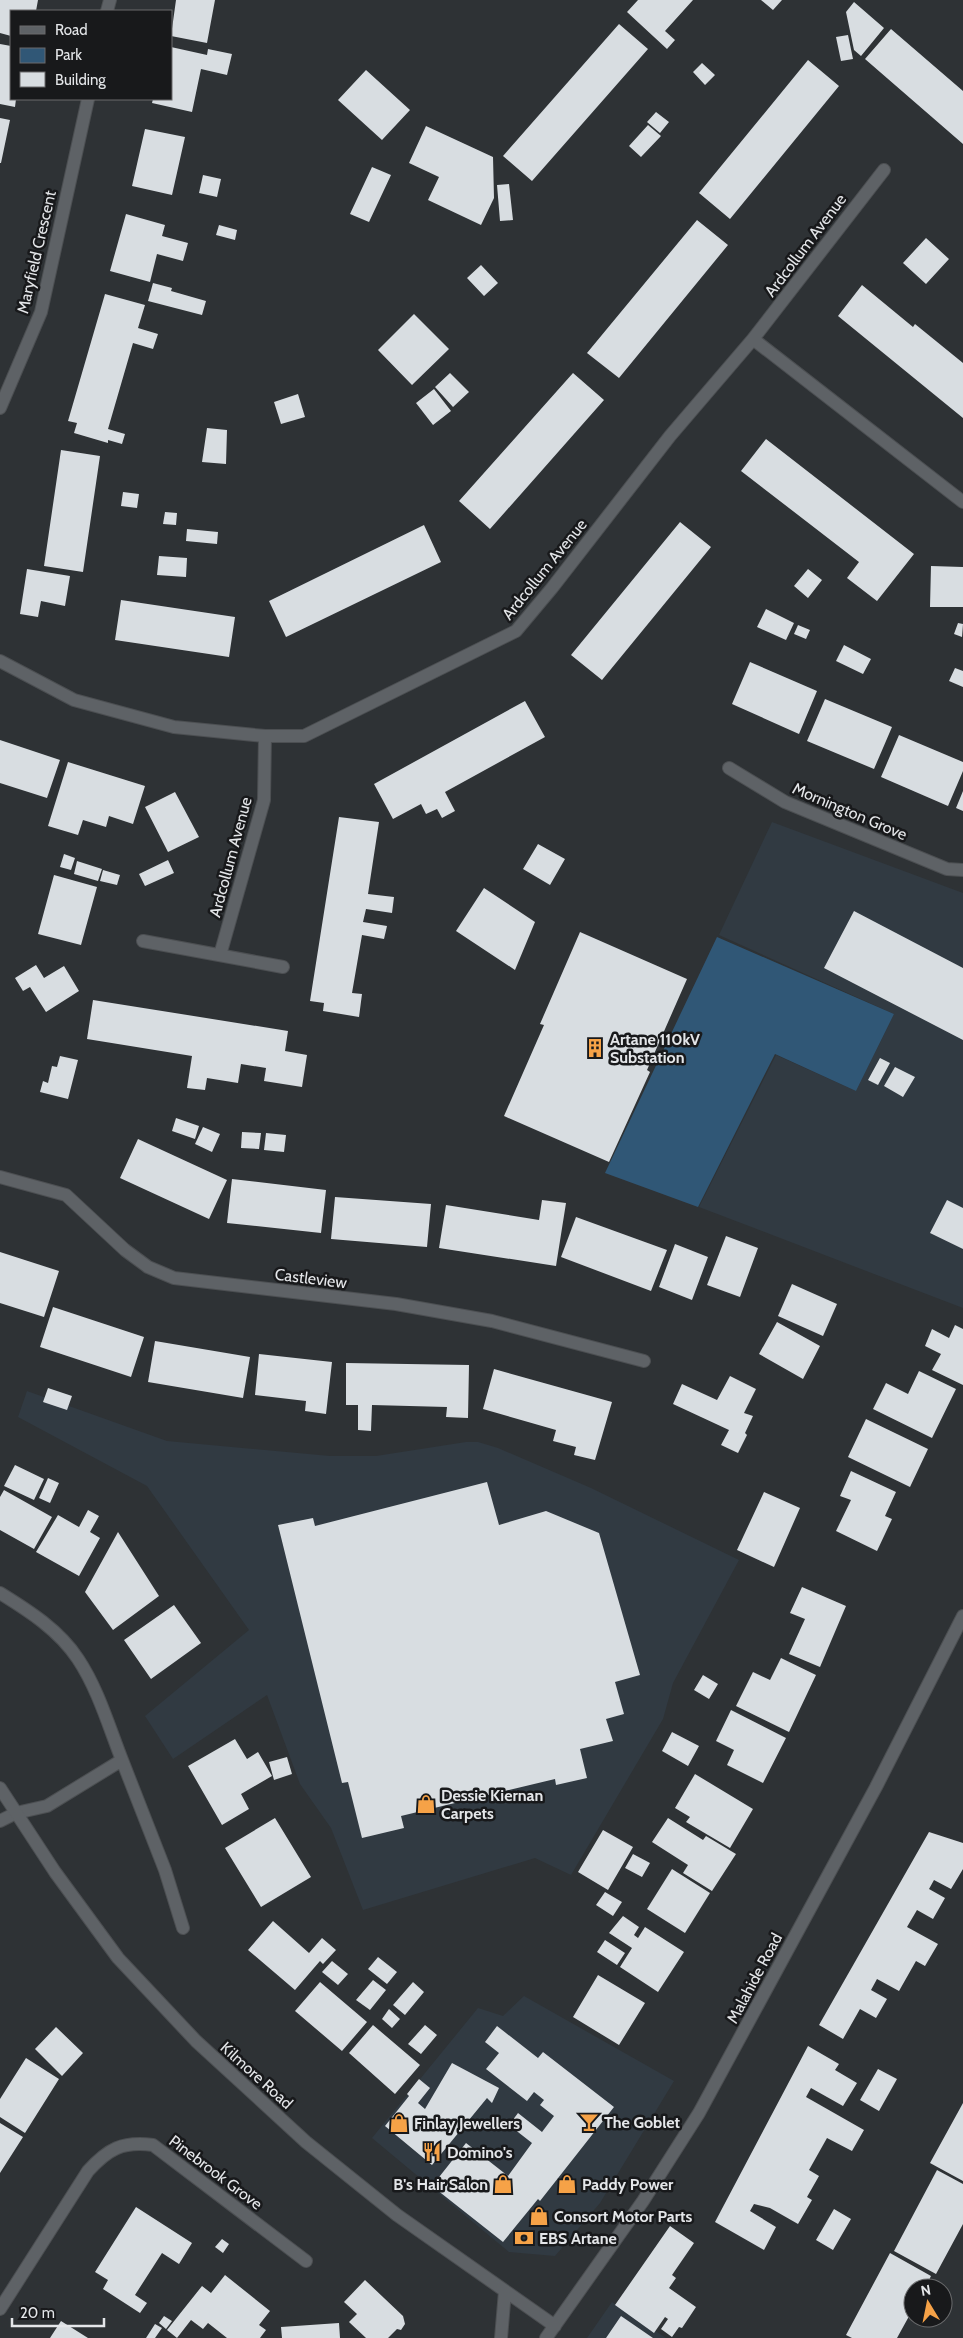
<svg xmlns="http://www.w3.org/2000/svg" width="963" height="2338" font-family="Cabin,sans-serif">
<rect width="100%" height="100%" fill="#2e3235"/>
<path fill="#313a42" d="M772,822L963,893V1308L699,1207L776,1055L856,1091L894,1014L719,935Z
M27,1391L167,1441L330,1456H376L466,1442H478L498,1448L591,1488L739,1560L673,1683L663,1719L571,1875L535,1858L363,1910L331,1828L300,1784L267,1695L173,1759L145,1716L249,1630L147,1486L18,1417Z
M524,1996L674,2081L600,2203L555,2256L509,2252L372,2138L478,2008L503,2016Z
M612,2302L666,2338H587Z"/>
<path fill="#305776" d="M717,937L894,1014L856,1091L775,1054L698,1207L605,1173Z"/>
<path fill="#d8dde1" d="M0,0H38L36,11H11V36L0,33Z
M176,0H215L207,43L171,36Z
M638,0H693L665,31L675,40L667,49L627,12Z
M761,0H782L773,10Z
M854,2L884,28L861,56L854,50L846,12Z
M619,24L648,49L532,181L503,156Z
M891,29L963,91V144L865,59Z
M848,35L853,59L841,61L836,37Z
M0,44L11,46V99H16L15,107L0,104Z
M171,47L207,55L208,49L232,54L227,75L201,69L192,112L152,103L153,99H171Z
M808,60L839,86L730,219L699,193Z
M702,63L715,75L705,85L693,72Z
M366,70L410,110L382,140L338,100Z
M656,112L669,122L660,133L647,122Z
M0,118L10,120L1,163H0Z
M648,125L661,136L641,157L629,146Z
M426,126L493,157L494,198L481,225L428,200L439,177L409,163Z
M145,129L185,137L172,195L132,186Z
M372,167L391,175L369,222L350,214Z
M203,175L221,179L217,197L199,193Z
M509,184L513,220L500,221L497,185Z
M126,214L165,225L162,236L188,243L183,261L157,254L150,282L110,271Z
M697,220L728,245L619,378L587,353Z
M219,225L237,230L235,240L216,235Z
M926,238L949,259L926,284L903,263Z
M481,265L498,283L484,296L467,278Z
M153,283L172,288L171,291L206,301L202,315L148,301Z
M862,285L913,327L915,324L963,363V418L838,316Z
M105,294L145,305L138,328L158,334L153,349L133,343L108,429L125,434L122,444L108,440V443L74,433L77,423L68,421Z
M414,314L449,349L412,385L378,350Z
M450,373L469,392L453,407L435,387Z
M573,373L604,400L490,529L459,501Z
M434,389L451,411L433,425L416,403Z
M298,394L305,417L281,424L274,402Z
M207,428L227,430L226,464L202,462Z
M766,439L914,554L877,601L847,578L859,562L741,471Z
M61,450L100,456L83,572L44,566Z
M123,492L139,494L137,508L121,506Z
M165,512L177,513L176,525L163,524Z
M680,522L711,547L602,680L571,655Z
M424,525L441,562L286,637L269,601Z
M187,529L218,532L217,544L186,541Z
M159,556L187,558L186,577L157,575Z
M931,566L963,567V607H930Z
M27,569L70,576L65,606L41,601L38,617L20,614Z
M808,569L822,580L808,598L794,586Z
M121,600L235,617L229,657L115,640Z
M766,609L794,623L786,640L757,627Z
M958,623L963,624L962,637L954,634Z
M798,625L810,630L806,639L794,634Z
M844,645L871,659L863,674L836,661Z
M750,662L817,691L799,734L732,704Z
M955,668L963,671V687L949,681Z
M825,699L892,727L874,769L807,741Z
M525,701L545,737L445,792L455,811L442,818L437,809L426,814L421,804L393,819L374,784Z
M899,735L963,762V771L948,806L881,777Z
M0,740L60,760L47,798L0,783Z
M68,762L145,786L133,824L109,816L106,827L83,820L78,835L48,826Z
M963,791V811L956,808Z
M175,792L199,837L168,852L145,807Z
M339,817L379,822L368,894L394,897L392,913L366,909L363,922L387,926L384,939L362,935L352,993L362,994L359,1017L323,1011L324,1003L310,1001Z
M538,844L565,859L550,885L523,869Z
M64,854L75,858L71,870L60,867Z
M168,860L174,873L145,886L139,874Z
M77,861L102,869L98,881L74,874Z
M103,870L120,875L117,885L100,881Z
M54,875L97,887L81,945L38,934Z
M484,888L535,922L515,970L456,931Z
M854,911L963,968V1040L824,968Z
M580,932L687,979L647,1070L650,1072L609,1162L504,1116L544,1025L540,1024Z
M36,965L44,978L64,966L79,991L46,1012L30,987L23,991L15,978Z
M93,1000L288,1031L285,1051L307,1055L302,1087L264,1081L266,1068L241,1064L238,1083L207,1078L205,1090L187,1088L192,1056L87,1039Z
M60,1056L78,1060L68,1099L40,1092L43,1081L48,1083L52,1066L57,1067Z
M880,1058L890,1063L878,1085L868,1080Z
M895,1067L915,1077L903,1097L884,1086Z
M176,1118L199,1126L195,1139L172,1131Z
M203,1127L220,1134L212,1152L195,1144Z
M242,1132L261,1133L259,1149L241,1148Z
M266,1133L286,1135L284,1152L264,1150Z
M138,1139L227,1180L209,1219L120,1178Z
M232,1179L326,1190L321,1233L227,1223Z
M335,1197L431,1204L427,1247L331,1239Z
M542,1200L566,1203L556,1266L439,1248L446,1205L539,1220Z
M947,1200L963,1208V1249L930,1233Z
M576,1217L667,1250L651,1291L561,1257Z
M726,1236L758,1248L740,1297L707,1285Z
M675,1244L708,1257L692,1300L659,1287Z
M0,1252L59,1271L44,1317L0,1303Z
M792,1284L837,1304L823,1336L778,1316Z
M53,1307L144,1337L131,1377L40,1347Z
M777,1322L820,1346L803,1379L759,1354Z
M955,1325L963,1329V1385L932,1370L941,1354L925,1346L932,1329L949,1338Z
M155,1341L250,1357L243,1398L148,1382Z
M259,1354L332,1362L326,1414L305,1411L306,1401L255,1395Z
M346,1363L469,1365L468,1418L446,1417L447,1407L372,1405L371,1431L358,1430V1405H346Z
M494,1369L612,1402L595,1460L574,1455L576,1447L553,1441L556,1430L483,1409Z
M919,1371L956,1389L932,1438L873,1409L886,1383L908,1394Z
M730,1376L756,1389L744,1413L753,1416L745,1433L747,1435L738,1453L721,1445L729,1430L673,1404L682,1384L717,1400Z
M48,1388L72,1396L67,1410L43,1402Z
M866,1419L928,1449L910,1487L848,1457Z
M15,1465L44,1479L34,1500L4,1486Z
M851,1471L896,1492L885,1516L892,1519L877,1551L836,1531L851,1500L840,1496Z
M48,1478L59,1483L50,1503L39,1498Z
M487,1482L499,1525L546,1511L599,1533L640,1675L615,1682L624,1714L606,1719L613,1741L580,1749L587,1778L556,1785L555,1779L401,1816L404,1828L362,1838L348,1782L342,1783L278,1525L313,1518L315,1526Z
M4,1490L52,1517L34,1549L0,1530V1497Z
M764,1492L800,1508L774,1567L737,1550Z
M88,1510L99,1516L90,1532L100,1538L79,1576L36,1552L58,1515L79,1527Z
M118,1532L159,1596L113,1630L85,1592Z
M802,1587L846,1606L820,1667L789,1654L805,1619L790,1613Z
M174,1605L201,1643L151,1679L124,1640Z
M781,1658L816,1675L789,1732L736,1706L753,1672L770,1680Z
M703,1675L718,1684L709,1699L694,1690Z
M731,1710L786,1738L763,1783L727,1765L734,1750L716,1741Z
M672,1732L699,1746L688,1766L662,1751Z
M235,1739L247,1759L258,1752L272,1776L241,1794L249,1809L222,1825L188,1766Z
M287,1757L292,1774L274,1780L269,1762Z
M695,1774L753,1809L730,1848L686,1822L690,1817L675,1808Z
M275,1818L311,1877L261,1907L225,1848Z
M668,1818L703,1840L706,1836L736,1854L712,1891L683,1873L688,1865L652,1842Z
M603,1830L633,1847L608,1890L578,1872Z
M929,1832L963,1843V1869L951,1889L934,1880L929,1889L945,1898L933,1919L917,1910L907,1927L938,1944L925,1966L916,1961L899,1991L877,1979L871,1990L887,1999L876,2018L860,2009L843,2039L819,2025Z
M633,1854L650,1863L642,1877L625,1868Z
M672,1869L710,1893L685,1933L647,1909Z
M605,1892L622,1902L613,1916L596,1905Z
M623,1916L639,1927L634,1935L638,1938L645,1927L684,1952L658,1992L620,1967L632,1948L609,1933Z
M273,1921L309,1953L322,1938L336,1950L323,1964L320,1961L295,1990L248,1950Z
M605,1940L625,1953L617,1965L597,1952Z
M378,1957L397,1972L387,1984L368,1969Z
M332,1961L348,1974L338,1985L322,1972Z
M598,1975L645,2003L619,2045L573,2017Z
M373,1980L386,1990L370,2010L356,2000Z
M320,1982L367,2022L342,2051L295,2011Z
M413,1982L424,1992L405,2015L393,2005Z
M389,2009L400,2019L392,2028L382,2019Z
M373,2025L420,2065L395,2094L349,2053Z
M425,2025L437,2035L421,2054L408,2044Z
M497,2026L538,2058L543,2052L614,2107L540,2201L538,2199L503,2242L432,2186L466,2143L508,2176L532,2143L509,2125L518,2113L542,2132L554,2116L540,2105L544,2100L534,2092L527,2101L486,2069L499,2053L485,2042Z
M56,2027L83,2053L62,2076L35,2049Z
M808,2046L839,2064L835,2070L857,2083L843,2106L811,2088L806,2097L864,2130L852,2151L827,2138L809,2170L819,2176L807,2197L812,2200L798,2224L770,2208L754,2204L750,2211L776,2227L764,2250L715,2222Z
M26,2058L59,2079L25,2133L0,2117V2099Z
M452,2063L499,2088L492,2103L487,2098L432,2165L385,2126L409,2096L407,2094L419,2079L430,2088L418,2103L425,2109Z
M878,2069L897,2079L879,2111L860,2100Z
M963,2103V2181L930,2163Z
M0,2123L23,2137L0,2173Z
M937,2170L963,2184V2224L936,2274L894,2251Z
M136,2207L192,2243L179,2264L162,2253L135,2295L147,2303L140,2313L103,2289L108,2280L95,2272Z
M834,2209L851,2219L833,2250L816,2240Z
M670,2226L694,2243L672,2275L676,2278L669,2288L696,2307L682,2328L679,2327L672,2337L661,2329L668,2319L665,2317L654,2333L615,2305Z
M222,2239L229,2244L223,2253L215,2247Z
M890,2253L931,2276L925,2288H913V2309L897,2338H852L846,2335Z
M225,2275L270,2311L259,2325L266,2330L260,2338H227L208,2323L203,2329L191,2320L177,2338L167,2330L202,2286L211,2293Z
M365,2280L403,2316L405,2324L401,2330L397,2329L388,2338H366L349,2322L357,2314L344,2302Z
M164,2316L172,2321L166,2329L159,2323Z
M621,2316L653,2338H606Z
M61,2321L88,2338H50Z
M339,2323L340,2338H282L281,2327Z
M155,2324L162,2328L155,2338H146Z"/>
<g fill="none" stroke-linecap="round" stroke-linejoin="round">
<g stroke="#4c4f52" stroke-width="14">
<path id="street" d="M107,11L110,0
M753,339L884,170
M0,408L41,312L88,99
M0,661L74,700L174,727L265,736H304L516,631L552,588L670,436L753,339L963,502
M729,768L785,802L947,869L963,870
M143,941L283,967
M220,955L264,800L265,736
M0,1177L66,1195L125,1250L148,1267L174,1278L396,1304L492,1321L644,1361
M0,1593C29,1611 59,1630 78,1659C98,1689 109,1727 122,1760
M0,1821L16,1813L47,1806L122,1760L165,1870L183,1928
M0,2309L88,2171C108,2149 122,2141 153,2145L306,2261"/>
</g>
<g stroke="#4c4f52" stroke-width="14">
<path id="secondary" d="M0,1788L55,1872L118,1958L196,2041L306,2142L397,2215L555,2326
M501,2338L505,2291
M546,2338L643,2201L699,2113L876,1787L963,1616"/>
</g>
<use href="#street" stroke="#5e6266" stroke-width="12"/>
<use href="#secondary" stroke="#5e6266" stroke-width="12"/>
</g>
<defs>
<g id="building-bare" transform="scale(1.5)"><path d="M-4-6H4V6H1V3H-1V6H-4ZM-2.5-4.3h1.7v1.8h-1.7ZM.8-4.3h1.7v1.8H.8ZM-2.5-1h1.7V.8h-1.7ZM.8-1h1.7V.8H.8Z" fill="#f6a247" stroke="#18191b" stroke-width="2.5" paint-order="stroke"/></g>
<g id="shop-bare" transform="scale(1.5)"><path d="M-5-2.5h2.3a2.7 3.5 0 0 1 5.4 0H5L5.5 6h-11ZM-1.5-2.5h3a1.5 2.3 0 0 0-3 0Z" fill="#f6a247" stroke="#18191b" stroke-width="2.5" paint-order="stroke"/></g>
<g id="bar-bare" transform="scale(1.5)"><path d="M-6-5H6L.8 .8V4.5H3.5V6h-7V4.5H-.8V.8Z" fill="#f6a247" stroke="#18191b" stroke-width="2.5" paint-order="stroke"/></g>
<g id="restaurant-bare" transform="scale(1.5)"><path d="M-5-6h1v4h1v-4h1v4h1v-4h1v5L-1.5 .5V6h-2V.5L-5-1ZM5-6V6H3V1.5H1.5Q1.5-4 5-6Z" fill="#f6a247" stroke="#18191b" stroke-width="2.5" paint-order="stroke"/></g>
<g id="bank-bare" transform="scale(1.5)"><path d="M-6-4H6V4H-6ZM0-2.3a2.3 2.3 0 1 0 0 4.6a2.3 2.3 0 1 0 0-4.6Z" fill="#f6a247" stroke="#18191b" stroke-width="2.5" paint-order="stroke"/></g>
</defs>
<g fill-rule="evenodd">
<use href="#building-bare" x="595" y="1048"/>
<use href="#shop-bare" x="426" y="1804"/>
<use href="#bar-bare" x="589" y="2122"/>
<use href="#shop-bare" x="399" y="2123"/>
<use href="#restaurant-bare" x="432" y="2152"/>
<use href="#shop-bare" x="503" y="2184"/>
<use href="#shop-bare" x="567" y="2184"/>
<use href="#shop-bare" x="539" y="2216"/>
<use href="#bank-bare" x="524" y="2238"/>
</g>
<g text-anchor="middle" stroke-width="5" stroke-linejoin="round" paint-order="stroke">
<g font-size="16" fill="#e4e6e9" stroke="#18191b">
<text transform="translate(805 245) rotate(-53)" y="6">Ardcollum Avenue</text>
<text transform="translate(36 252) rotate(-77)" y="6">Maryfield Crescent</text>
<text transform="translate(544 569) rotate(-51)" y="6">Ardcollum Avenue</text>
<text transform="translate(850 811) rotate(23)" y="6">Mornington Grove</text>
<text transform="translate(230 857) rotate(-75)" y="6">Ardcollum Avenue</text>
<text transform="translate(311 1278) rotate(7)" y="6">Castleview</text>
<text transform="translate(754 1978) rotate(-62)" y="6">Malahide Road</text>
<text transform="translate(257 2075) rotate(42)" y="6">Kilmore Road</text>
<text transform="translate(216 2172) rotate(37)" y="6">Pinebrook Grove</text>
</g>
<g font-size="16" font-weight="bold" fill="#e4e6e9" stroke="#18191b" text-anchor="start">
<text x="610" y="1045">Artane 110kV<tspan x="610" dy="18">Substation</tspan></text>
<text x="441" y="1801">Dessie Kiernan<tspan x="441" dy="18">Carpets</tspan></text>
<text x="604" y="2128">The Goblet</text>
<text x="414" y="2129">Finlay Jewellers</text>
<text x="447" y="2158">Domino's</text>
<text x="488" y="2190" text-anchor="end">B's Hair Salon</text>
<text x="582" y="2190">Paddy Power</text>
<text x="554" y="2222">Consort Motor Parts</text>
<text x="539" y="2244">EBS Artane</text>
</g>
</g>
<rect x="10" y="10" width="162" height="90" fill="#18191b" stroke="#6a6b6d"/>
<rect x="20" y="26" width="25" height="8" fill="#5e6266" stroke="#6a6b6d"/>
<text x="55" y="35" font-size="15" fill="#e4e6e9">Road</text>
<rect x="20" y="48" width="25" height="15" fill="#305776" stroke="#6a6b6d"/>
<text x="55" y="60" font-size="15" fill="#e4e6e9">Park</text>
<rect x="20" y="72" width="25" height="15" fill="#d8dde1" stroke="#6a6b6d"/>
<text x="55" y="85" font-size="15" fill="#e4e6e9">Building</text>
<g transform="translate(928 2303) rotate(350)"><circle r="24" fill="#18191b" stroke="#6a6b6d"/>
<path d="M0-4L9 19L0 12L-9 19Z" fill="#f6a247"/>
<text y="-8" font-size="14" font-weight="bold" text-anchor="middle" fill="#e4e6e9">N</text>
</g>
<path d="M12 2318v8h92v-8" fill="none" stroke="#e4e6e9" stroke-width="2.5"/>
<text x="20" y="2318" font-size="15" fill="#e4e6e9" stroke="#18191b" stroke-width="4" paint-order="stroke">20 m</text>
</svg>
